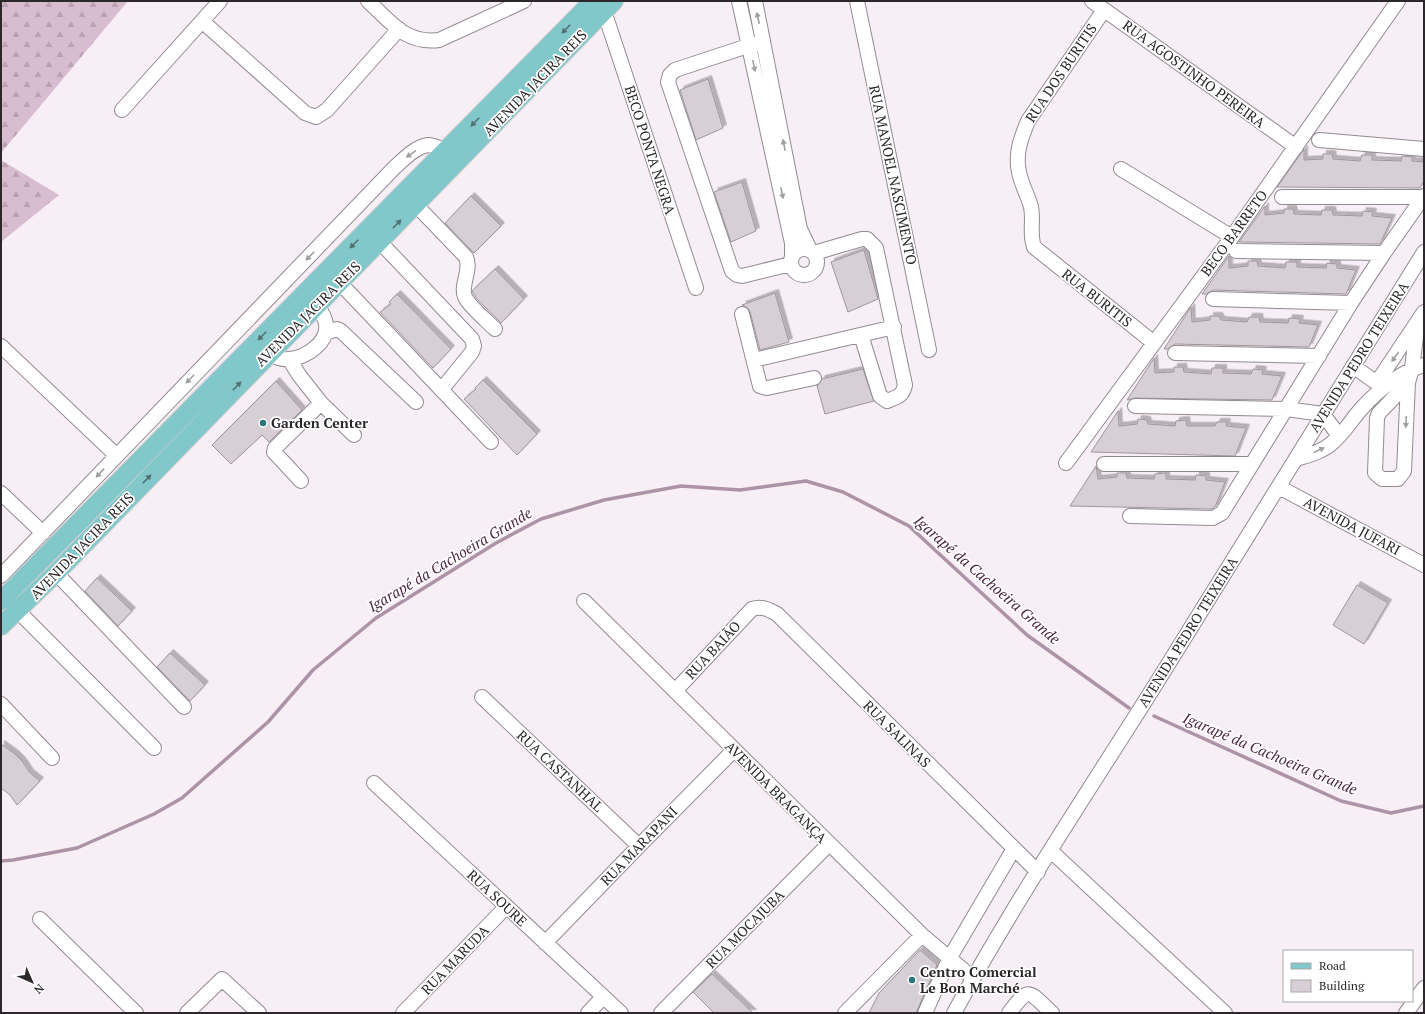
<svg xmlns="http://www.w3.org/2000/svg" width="1425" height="1014" font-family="'PT Serif',serif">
<defs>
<pattern id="forest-firs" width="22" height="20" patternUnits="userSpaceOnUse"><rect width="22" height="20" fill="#d8bdd1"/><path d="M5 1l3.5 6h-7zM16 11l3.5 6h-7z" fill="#baa2b4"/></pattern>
<filter id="shadow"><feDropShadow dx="3.5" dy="-3.5" stdDeviation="0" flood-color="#0004"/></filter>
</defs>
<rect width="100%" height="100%" fill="#f8eef5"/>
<path fill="url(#forest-firs)" d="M1,1H128L1,153Z
M1,160L59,195L1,242Z"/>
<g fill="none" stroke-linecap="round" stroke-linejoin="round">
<path stroke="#ad93a7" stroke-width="3.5" d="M1154,716L1341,801L1391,813L1424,806
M1,861L13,860L77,848L154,814L182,798L268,722L313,670L376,618L496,543L541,519L604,500L681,486L740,490L806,481L843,492L909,526L1027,635L1129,708"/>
</g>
<path fill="#d8cfd6" stroke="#9f969c" filter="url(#shadow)" d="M708,79L723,128L696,140L680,90Z
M1304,149V160L1323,159V154H1332L1333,159L1360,161L1362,155H1372V160L1401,161L1402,156L1412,157V161L1424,162V181L1420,188L1277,187Z
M742,182L756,231L731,242L714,192Z
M471,196L501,226L474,253L445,223Z
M1265,206V215L1284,213V209H1293L1294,214L1321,215L1322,210H1332L1333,215L1362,216L1363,211L1373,212L1372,216L1392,218L1380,244L1239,242Z
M864,250L878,299L848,312L831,262Z
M1229,256V268L1248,266V261H1257L1258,266L1285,268L1286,262H1297V267L1326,268L1327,263L1337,264V268L1356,270L1346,294L1213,290L1206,294H1202Z
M495,269L524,299L501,323L477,299L472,291Z
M775,293L789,342L760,350L750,312L748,308L742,305Z
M397,294L451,349L433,368L380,312L391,304L389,302Z
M1191,307L1192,322L1210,320V316H1219L1221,320L1247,322L1249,317H1259L1260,322L1288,323L1289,318L1300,319L1299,323L1318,325L1309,347L1175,344L1168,349H1164Z
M1154,358L1155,373L1174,372V367H1183L1184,372L1211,374L1212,368H1223V373L1251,374L1253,369L1263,370L1262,374L1282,376L1272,400L1135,398L1127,400Z
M863,369L874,401L825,414L817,386L822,379Z
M483,380L537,434L517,455L464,399L476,389L475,388Z
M276,381L302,410L269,442L262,435L231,464L212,445Z
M1118,411L1119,426L1137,424L1138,419L1147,420L1148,424L1175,426L1176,421L1186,420L1187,426H1215L1217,422H1227L1226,426L1246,428L1235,456L1091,452Z
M1096,466L1098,479L1117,477V473H1126L1127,478L1154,479L1155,474L1166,473V479L1195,480L1196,475L1206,476V480L1225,482L1215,507L1212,509L1070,506Z
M97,578L132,611L118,626L85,591Z
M1357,585L1388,603L1364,644L1333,625Z
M170,653L205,685L190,701L157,667Z
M1,744L15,754L22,761L30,773L40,781L17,805L10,795L1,788Z
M920,950L937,965L916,1013H869L879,993Z
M712,974L753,1013H714L693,992Z"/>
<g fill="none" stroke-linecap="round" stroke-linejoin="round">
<g stroke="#938a91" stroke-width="16">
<path id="minor" d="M368,1C391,22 405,44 439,40L524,1
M739,1L792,243V256
M755,1L800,229L810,250
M857,1L929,350
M1092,1L1296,147
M1104,10L1028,121C1021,138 1015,153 1019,172C1021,184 1028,195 1031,207C1034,221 1029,233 1034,247L1154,343
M604,11L696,288
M202,21L305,113L316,117L327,110L399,29
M763,41L675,70L670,75L668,82L732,271L737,275L742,276L791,264
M122,110L220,1
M1319,140L1424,149
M1121,169L1232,237
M1282,197H1424
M416,205L466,257C472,270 460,284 465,297C469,306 488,322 495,329
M380,242L472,339L474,346L472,352L442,389
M791 262a13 13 0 1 1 26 0a13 13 0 1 1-26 0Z
M1236,251L1384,253
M814,253L862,239H867L876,248L905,385C903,396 897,397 887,401L880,396L861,335
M339,282L491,442
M1213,299L1351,303
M742,314L760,386L767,388L814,378
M326,333L337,329L341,331L416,402
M1,346L116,455
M1175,353L1319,356
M269,354C275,357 282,360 289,359C306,358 329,342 326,324C325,317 321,311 317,305
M289,359L299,375L321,403L275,448L274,452L301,481
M754,360L894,327
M1353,366L1374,381L1380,378L1424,312
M1408,383L1379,413L1377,418L1375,473L1382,479H1398L1404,471L1408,383L1412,368L1418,321
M321,403L354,435
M1135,406L1286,409L1323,414L1339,436
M1296,459C1309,455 1322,452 1332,443C1344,433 1352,419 1362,408C1378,390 1401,372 1424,365
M1066,463L1232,237L1398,1
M1104,464H1252
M1279,487L1424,565
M1,493L43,533
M1130,516L1213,518L1222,513L1351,303L1384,253L1424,196
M56,573L184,707
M1,576L395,167C404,159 415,147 428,145C434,145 442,149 447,151
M584,601L922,935L973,978
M18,611L154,748
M675,691L752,609C762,606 768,609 777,614L1038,872
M482,697L639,846
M1,704L52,758
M374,783L621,1013
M1051,851L1225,1013
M40,919L136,1013
M545,943L639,846L734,750
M187,1013L222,979L259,1013
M403,1013L506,907
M588,1013L603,997
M661,1013L829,844
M845,1013L922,935
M925,1013L949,959L1013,850
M954,1013C1015,901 1086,795 1154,687C1244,543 1334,397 1424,252
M1009,1013C1030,985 1028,991 1052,1013
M1406,1013L1424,988"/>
</g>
<g stroke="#d0cfd0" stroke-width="20">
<path id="major" d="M1,601L593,1
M1,626L56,573L614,1"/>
</g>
<use href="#minor" stroke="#fff" stroke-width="14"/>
<use href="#major" stroke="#82c7ca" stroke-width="18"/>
</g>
<defs><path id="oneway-solid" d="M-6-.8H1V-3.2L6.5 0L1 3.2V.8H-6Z"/></defs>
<g fill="#a09e9f">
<use href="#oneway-solid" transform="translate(758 18) rotate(-102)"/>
<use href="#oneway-solid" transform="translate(754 66) rotate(78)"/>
<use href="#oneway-solid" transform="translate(784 145) rotate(-101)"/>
<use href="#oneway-solid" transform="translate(411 154) rotate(145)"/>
<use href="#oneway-solid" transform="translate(782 193) rotate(78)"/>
<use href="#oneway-solid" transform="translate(310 256) rotate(134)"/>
<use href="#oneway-solid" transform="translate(1395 357) rotate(125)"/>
<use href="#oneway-solid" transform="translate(190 379) rotate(134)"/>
<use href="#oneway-solid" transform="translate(1406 422) rotate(93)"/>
<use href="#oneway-solid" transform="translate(1319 450) rotate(-26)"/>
<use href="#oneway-solid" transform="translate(100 473) rotate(133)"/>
</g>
<g fill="#526f72">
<use href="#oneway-solid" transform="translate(566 29) rotate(134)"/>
<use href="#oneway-solid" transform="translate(475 122) rotate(134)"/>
<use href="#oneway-solid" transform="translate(397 224) rotate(-46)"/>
<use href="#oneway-solid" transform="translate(354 244) rotate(135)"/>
<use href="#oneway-solid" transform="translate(262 336) rotate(135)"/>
<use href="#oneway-solid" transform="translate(237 386) rotate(-46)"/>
<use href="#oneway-solid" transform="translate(147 479) rotate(-46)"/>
</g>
<g fill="#2c767a" stroke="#fff" stroke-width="1.5">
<circle cx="263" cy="423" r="4"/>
<circle cx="912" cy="980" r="4"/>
</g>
<g text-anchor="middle" stroke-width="3.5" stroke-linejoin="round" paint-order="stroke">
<g font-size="14" fill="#2b272a" stroke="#fff">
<text transform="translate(1061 73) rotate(-56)" y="5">RUA DOS BURITIS</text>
<text transform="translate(1194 74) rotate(36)" y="5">RUA AGOSTINHO PEREIRA</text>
<text transform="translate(535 83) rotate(-46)" y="5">AVENIDA JACIRA REIS</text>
<text transform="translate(650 150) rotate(72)" y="5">BECO PONTA NEGRA</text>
<text transform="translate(893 175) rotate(78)" y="5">RUA MANOEL NASCIMENTO</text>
<text transform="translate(1234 233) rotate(-54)" y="5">BECO BARRETO</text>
<text transform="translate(1097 298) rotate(38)" y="5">RUA BURITIS</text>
<text transform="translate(308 314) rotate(-45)" y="5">AVENIDA JACIRA REIS</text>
<text transform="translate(1359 357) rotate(-58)" y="5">AVENIDA PEDRO TEIXEIRA</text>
<text transform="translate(1352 526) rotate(28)" y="5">AVENIDA JUFARI</text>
<text transform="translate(82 546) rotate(-46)" y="5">AVENIDA JACIRA REIS</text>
<text transform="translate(1188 632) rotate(-58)" y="5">AVENIDA PEDRO TEIXEIRA</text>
<text transform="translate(713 650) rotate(-47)" y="5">RUA BAIÃO</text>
<text transform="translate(897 734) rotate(45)" y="5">RUA SALINAS</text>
<text transform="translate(560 771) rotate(43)" y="5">RUA CASTANHAL</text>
<text transform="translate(776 792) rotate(45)" y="5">AVENIDA BRAGANÇA</text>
<text transform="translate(639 846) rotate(-46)" y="5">RUA MARAPANI</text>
<text transform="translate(497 898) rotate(43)" y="5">RUA SOURE</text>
<text transform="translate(745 929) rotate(-45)" y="5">RUA MOCAJUBA</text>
<text transform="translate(455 960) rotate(-46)" y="5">RUA MARUDA</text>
</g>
<g font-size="14" font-weight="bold" fill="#2b272a" stroke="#fff" text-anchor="start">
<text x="271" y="428">Garden Center</text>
<text x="920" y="977">Centro Comercial<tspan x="920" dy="16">Le Bon Marché</tspan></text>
</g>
<g font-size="15" font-style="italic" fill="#4e2846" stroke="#fff">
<text transform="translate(450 560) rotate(-31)" y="5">Igarapé da Cachoeira Grande</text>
<text transform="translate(987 580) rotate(41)" y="5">Igarapé da Cachoeira Grande</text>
<text transform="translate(1270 754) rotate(23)" y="5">Igarapé da Cachoeira Grande</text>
</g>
</g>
<rect width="1425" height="1014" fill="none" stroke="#2b272a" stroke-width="4"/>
<rect x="1283" y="950" width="130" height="52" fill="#ffffff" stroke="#aaa9aa"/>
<rect x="1291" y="963" width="20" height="6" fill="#82c7ca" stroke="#aaa9aa"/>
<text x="1319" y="970" font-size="12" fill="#2b272a">Road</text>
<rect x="1291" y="980" width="20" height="12" fill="#d8cfd6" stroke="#aaa9aa"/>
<text x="1319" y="990" font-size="12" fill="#2b272a">Building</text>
<g transform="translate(32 982) rotate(135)" stroke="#ffffff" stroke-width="3" paint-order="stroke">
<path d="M0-3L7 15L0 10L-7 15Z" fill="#2b272a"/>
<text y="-6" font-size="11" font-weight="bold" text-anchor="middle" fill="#2b272a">N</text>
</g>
</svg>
